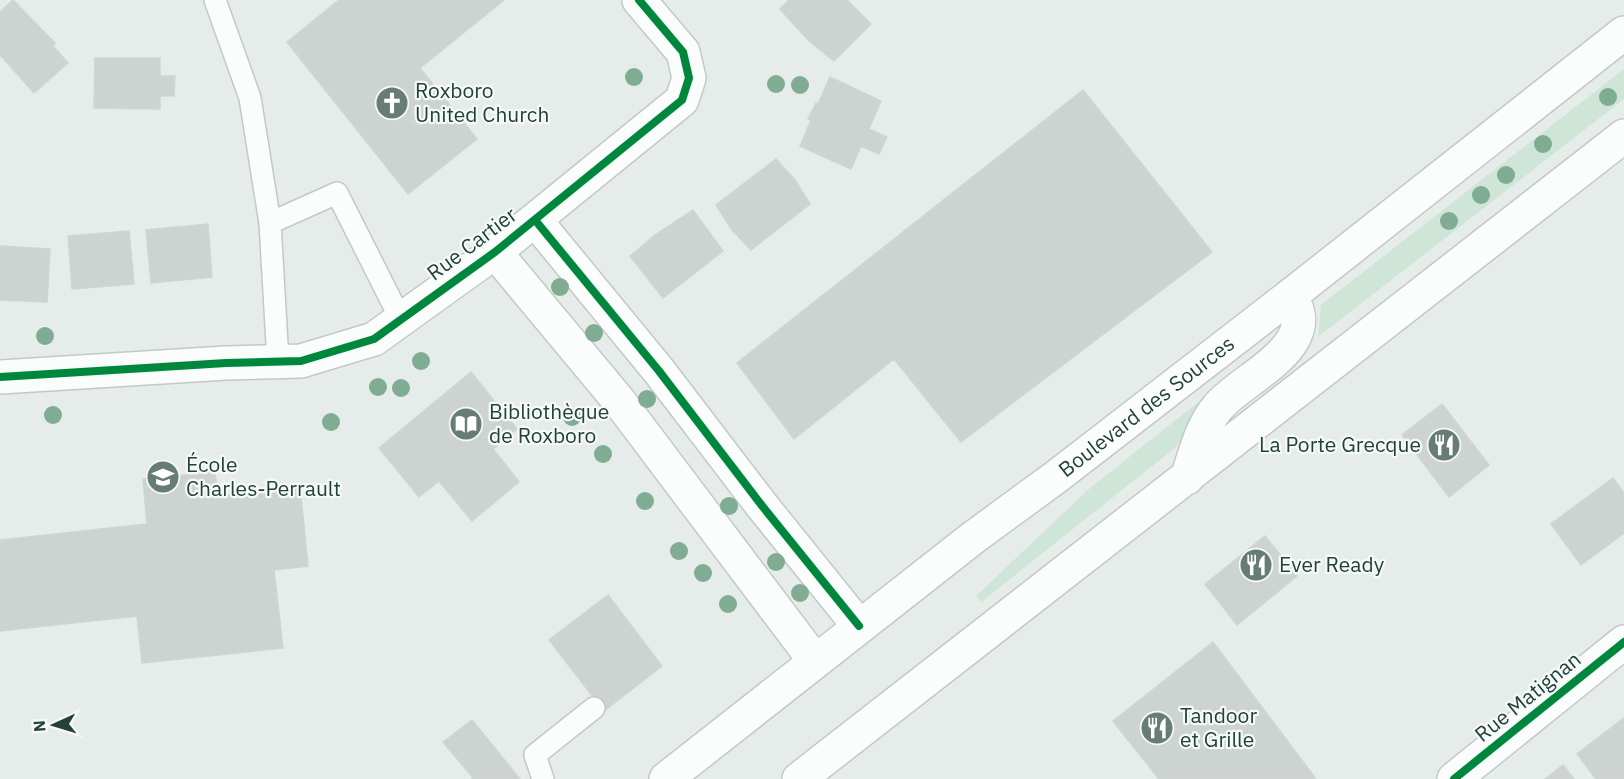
<svg xmlns="http://www.w3.org/2000/svg" width="1624" height="779" font-family="'IBM Plex Sans',sans-serif">
<rect width="100%" height="100%" fill="#e6ece9"/>
<path fill="#cfe5d7" d="M1624,69V99L1318,337L1321,305Z
M1211,392L1203,409L1175,448L981,602L976,596L1089,489Z"/>
<path fill="#cdd3d1" stroke="#cfd5d2" stroke-width="1.5" d="M13,0L55,43L53,46L68,63L34,93L0,55V12Z
M339,0H504L420,68L477,139L408,194L287,42Z
M789,0H847L871,24L834,61L808,40L780,9Z
M95,58H160V76H175L174,96H160V109L94,108Z
M830,77L881,101L869,129L887,137L879,154L861,146L851,169L800,146L811,120L808,119L816,103L818,104Z
M1083,90L1212,252L961,442L894,359L794,439L737,363Z
M776,159L795,180L810,204L751,250L732,230L716,205Z
M693,210L723,251L663,298L630,256L655,235Z
M208,224L212,277L151,283L146,230Z
M129,231L134,284L72,289L68,236Z
M0,246L50,249L47,302L0,300Z
M471,372L517,429L493,449L519,482L472,521L439,481L419,497L379,448Z
M1442,404L1489,465L1449,497L1402,435Z
M215,472L218,496L300,487L308,566L274,570L283,648L142,663L137,616L0,631V540L147,524L143,479Z
M1613,478L1624,493V533L1581,565L1551,524Z
M1265,536L1297,576L1237,625L1205,584Z
M608,595L662,666L604,711L549,640Z
M1213,642L1316,779H1159L1113,721Z
M1624,718V779H1596L1577,754Z
M472,720L520,779H471H474L443,742Z
M1563,765L1574,779H1545Z"/>
<g fill="none" stroke-linecap="round" stroke-linejoin="round">
<g stroke="#c3c9c6" stroke-width="24">
<path id="lane" d="M215,0L250,98L270,223L278,361
M270,223L337,193L401,320
M543,779L535,755L594,708"/>
</g>
<g stroke="#c3c9c6" stroke-width="36">
<path id="street" d="M535,220L659,371L763,507L859,626
M495,252L619,401L815,661
M0,377L226,363L301,361L374,339L495,252L682,100L689,78L683,52L639,0
M1454,779L1624,642"/>
</g>
<g stroke="#c2c9c7" stroke-width="36">
<g id="secondary">
<path d="M1187,478C1195,454 1201,427 1218,407C1243,377 1325,346 1290,296"/>
<path id="s1" d="M666,779L974,537L1056,477L1290,296L1624,33"/>
<path d="M799,779L1624,136"/>
</g>
</g>
<use href="#lane" stroke="#fbfcfc" stroke-width="21"/>
<use href="#street" stroke="#fbfcfc" stroke-width="33"/>
<use href="#secondary" stroke="#fbfcfc" stroke-width="33"/>
<g stroke="#f5faf8" stroke-width="11">
<path id="cycleway" d="M535,220L659,371L763,507L859,626
M0,377L226,363L301,361L374,339L495,252L682,100L689,78L683,52L639,0
M1454,779L1624,642"/>
</g>
<use href="#cycleway" stroke="#00873e" stroke-width="8"/>
</g>
<g fill="#80ac94">
<circle cx="634" cy="77" r="9"/>
<circle cx="776" cy="84" r="9"/>
<circle cx="800" cy="85" r="9"/>
<circle cx="1608" cy="97" r="9"/>
<circle cx="1543" cy="144" r="9"/>
<circle cx="1506" cy="175" r="9"/>
<circle cx="1481" cy="195" r="9"/>
<circle cx="1449" cy="221" r="9"/>
<circle cx="560" cy="287" r="9"/>
<circle cx="594" cy="333" r="9"/>
<circle cx="45" cy="336" r="9"/>
<circle cx="421" cy="361" r="9"/>
<circle cx="378" cy="387" r="9"/>
<circle cx="401" cy="388" r="9"/>
<circle cx="647" cy="399" r="9"/>
<circle cx="53" cy="415" r="9"/>
<circle cx="572" cy="417" r="9"/>
<circle cx="331" cy="422" r="9"/>
<circle cx="603" cy="454" r="9"/>
<circle cx="645" cy="501" r="9"/>
<circle cx="729" cy="506" r="9"/>
<circle cx="679" cy="551" r="9"/>
<circle cx="776" cy="562" r="9"/>
<circle cx="703" cy="573" r="9"/>
<circle cx="800" cy="593" r="9"/>
<circle cx="728" cy="604" r="9"/>
</g>
<defs>
<g id="church-disc" transform="scale(1.725)"><circle r="9.5" fill="#677c77" stroke="#f5faf8"/><path d="M-1.2-6h2.4v3.5h3.3v2.4h-3.3V6h-2.4V-.1h-3.3v-2.4h3.3Z" fill="#fff"/></g>
<g id="library-disc" transform="scale(1.725)"><circle r="9.5" fill="#677c77" stroke="#f5faf8"/><path d="M-6-4Q-3-5.5-.7-3.5V5Q-3 3-6 4ZM6-4Q3-5.5 .7-3.5V5Q3 3 6 4Z" fill="#fff"/></g>
<g id="restaurant-disc" transform="scale(1.725)"><circle r="9.5" fill="#677c77" stroke="#f5faf8"/><path d="M-5-6h1v4h1v-4h1v4h1v-4h1v5L-1.5 .5V6h-2V.5L-5-1ZM5-6V6H3V1.5H1.5Q1.5-4 5-6Z" fill="#fff"/></g>
<g id="school-disc" transform="scale(1.725)"><circle r="9.5" fill="#677c77" stroke="#f5faf8"/><path d="M0-5L7-2L0 1L-7-2ZM-4 1L0 2.5L4 1V4Q0 6-4 4Z" fill="#fff"/></g>
</defs>
<g fill-rule="evenodd">
<use href="#church-disc" x="392" y="103"/>
<use href="#library-disc" x="466" y="424"/>
<use href="#restaurant-disc" x="1444" y="445"/>
<use href="#school-disc" x="163" y="477"/>
<use href="#restaurant-disc" x="1256" y="565"/>
<use href="#restaurant-disc" x="1157" y="728"/>
</g>
<g text-anchor="middle" stroke-width="4.5" stroke-linejoin="round" paint-order="stroke">
<g font-size="21" fill="#23403a" stroke="#f5faf8" text-anchor="start">
<text x="415" y="98">Roxboro<tspan x="415" dy="24">United Church</tspan></text>
<text x="489" y="419">Bibliothèque<tspan x="489" dy="24">de Roxboro</tspan></text>
<text x="1421" y="452" text-anchor="end">La Porte Grecque</text>
<text x="186" y="472">École<tspan x="186" dy="24">Charles-Perrault</tspan></text>
<text x="1279" y="572">Ever Ready</text>
<text x="1180" y="723">Tandoor<tspan x="1180" dy="24">et Grille</tspan></text>
</g>
<g font-size="21" fill="#23403a" stroke="#f5faf8">
<text transform="translate(472 244) rotate(-37)" y="7">Rue Cartier</text>
<text dy="7" stroke="none"><textPath href="#s1" startOffset="608">Boulevard des Sources</textPath></text>
<text transform="translate(1528 697) rotate(-39)" y="7">Rue Matignan</text>
</g>
</g>
<g transform="translate(54 725) rotate(266)" stroke="#f5faf8" stroke-width="4.5" paint-order="stroke">
<path d="M0-4.5L10 22L0 15L-10 22Z" fill="#23403a"/>
<text y="-9" font-size="16" font-weight="bold" text-anchor="middle" fill="#23403a">N</text>
</g>
</svg>
